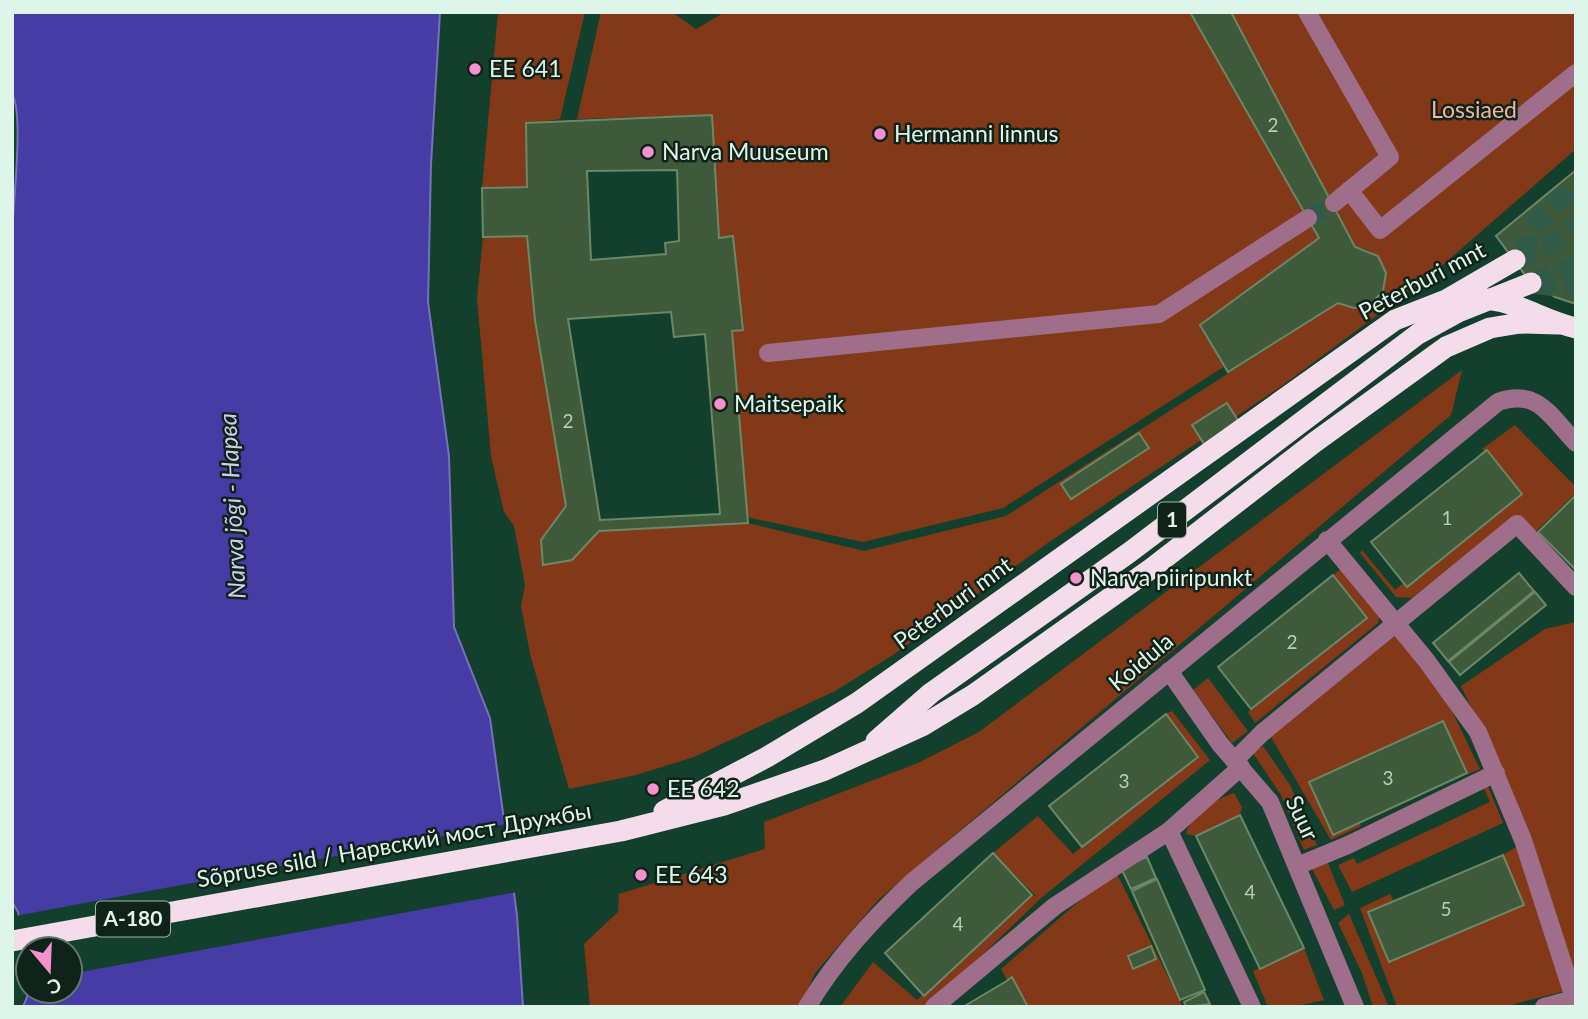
<svg xmlns="http://www.w3.org/2000/svg" width="1588" height="1019" font-family="Lato,sans-serif">
<rect width="100%" height="100%" fill="#13402d"/>
<path fill="#833918" d="M498,12H585L560,119L526,124L527,187L482,188Z
M601,12H672L696,29L725,12H1190L1319,238L1200,324L1225,366L1003,508L863,542L747,517L732,331L743,330L733,236L719,238L712,115L577,119Z
M1231,12H1576V149L1430,276L1283,385L1049,542L893,655L835,691L694,757L636,775L569,789L530,654L521,606L525,585L514,526L504,512L491,456L477,298L483,237L527,236L535,320L566,506L541,540L543,565L572,560L599,531L748,523L864,551L1006,516L1338,303L1363,308C1396,295 1392,251 1355,247Z
M1462,370L1451,415L879,899L815,973L800,1007H590L584,944L618,912L619,894L765,849L764,822L918,763L979,732Z
M1515,425L1576,487V493L1532,535L1513,518L1412,598L1396,597L1360,553L1362,550L1395,590L1517,494L1482,449Z
M1345,566L1380,613L1378,623L1255,723L1248,712L1365,616L1333,575Z
M1576,622V979L1513,797L1461,686L1545,629Z
M1396,634L1446,699L1480,769L1468,774L1443,721L1309,782L1332,834L1359,822L1361,826L1331,840L1271,737Z
M1208,678L1248,731L1232,743L1193,690Z
M1172,711L1210,760L1040,899L928,1007H840L873,962L917,1000L1032,895L1037,897L993,853L1038,816L1073,854L1196,755L1166,714Z
M1263,746L1290,785L1317,845L1304,850L1281,795L1253,753Z
M1487,784L1503,823L1352,892L1338,865L1354,858L1357,864L1490,802L1483,786Z
M1234,793L1242,807L1240,815L1196,836L1186,834C1190,816 1217,798 1234,793Z
M1516,847L1565,991L1502,1007H1397L1360,908L1390,894L1394,901L1368,913L1389,961L1524,905L1503,855Z
M1327,861L1345,905L1334,910L1312,869Z
M1115,870L1183,1007H1023L1001,969Z
M1349,914L1389,1007H1373L1362,973L1338,923Z
M1304,948L1324,1000L1292,1007H1268L1253,971Z"/>
<path fill="#473ba5" stroke="#7473b9" stroke-width="2" d="M12,12H440L431,164L428,302L449,456L454,627L490,718L517,915L523,1007H23L27,997L28,972V991H70V949H28V963L18,912L12,902V233C13,208 24,110 12,95Z"/>
<path fill="#13402d" d="M507,824L517,892L70,974V949H28V967L25,964L15,916Z"/>
<path fill="#3e5a3b" stroke="#6a8867" stroke-width="2" fill-rule="evenodd" d="M1190,12H1231L1355,247L1378,256L1386,273L1383,291L1371,304L1354,308L1338,303L1228,372L1200,325L1319,238Z
M712,115L719,238L733,236L743,330L732,331L748,523L599,531L572,560L543,565L541,540L566,506L535,320L527,236L483,237L482,188L527,187L526,123ZM677,170L679,241L665,243L666,254L591,260L587,171ZM671,312L674,337L705,334L720,514L600,520L568,319Z
M1576,170V304L1555,297L1531,283L1496,236Z
M1227,403L1239,422L1204,444L1192,425Z
M1139,433L1149,448L1071,499L1061,484Z
M1487,450L1522,494L1407,587L1371,542Z
M1576,495V570L1538,532Z
M1519,573L1534,591L1448,661L1433,643Z
M1333,575L1367,618L1251,709L1218,667Z
M1535,592L1546,605L1460,675L1449,662Z
M1166,714L1198,757L1082,847L1049,806Z
M1443,721L1467,773L1333,835L1309,782Z
M1240,815L1304,948L1260,969L1196,836Z
M993,853L1032,895L924,996L885,953Z
M1503,855L1524,905L1389,962L1368,912Z
M1147,857L1156,878L1131,889L1121,868Z
M1157,879L1205,990L1180,1000L1132,891Z
M1151,946L1156,959L1133,969L1128,956Z
M1012,977L1028,1007H963L1005,982Z
M1204,992L1210,1004L1186,1007L1184,1002Z"/>
<g fill="none" stroke-linecap="round" stroke-linejoin="round">
<path stroke="#315b49" stroke-width="18" stroke-dasharray="18 9" stroke-linecap="butt" d="M1308,218L1334,203"/>
<path stroke="#315b49" stroke-width="21" stroke-dasharray="21 10" stroke-linecap="butt" d="M1525,257L1529,229L1576,185
M1515,260L1551,245L1576,225
M1531,283L1576,265
M1534,283L1556,286L1576,283"/>
<path stroke="#9f6e8b" stroke-width="18" d="M1307,12L1390,157L1334,203
M1349,190L1380,230L1576,73
M768,353L1159,314L1308,218
M1327,540L1426,660L1478,732L1523,840L1576,1004
M1169,671L1220,744L1270,802L1355,1007
M1235,760L1262,733L1517,524L1576,587
M1169,831L1252,1007
M1297,866L1348,845L1496,773
M807,1007C836,959 871,921 911,883L1498,402C1538,388 1550,416 1576,443
M934,1007L1055,906L1169,831L1241,767
M1544,1007L1574,999"/>
<path stroke="#f4dcea" stroke-width="21" d="M1487,299C1520,303 1545,321 1576,328
M876,741L931,693L1130,552L1418,334L1458,312L1531,283
M664,811L767,757L857,703L1395,320L1446,300L1515,260
M12,941L621,831L724,805L825,770L922,726L973,695L1152,568L1315,442L1446,347L1490,328L1520,323L1559,324"/>
</g>
<g fill="#f690d0" stroke="#10231a" stroke-width="2.5">
<circle cx="475" cy="69" r="7"/>
<circle cx="880" cy="134" r="7"/>
<circle cx="648" cy="152" r="7"/>
<circle cx="720" cy="404" r="7"/>
<circle cx="1076" cy="578" r="7"/>
<circle cx="653" cy="789" r="7"/>
<circle cx="641" cy="875" r="7"/>
</g>
<g text-anchor="middle" stroke-width="5" stroke-linejoin="round" paint-order="stroke">
<g font-size="19" fill="#b6cebe">
<text x="1273" y="132">2</text>
<text x="568" y="428">2</text>
<text x="1447" y="525">1</text>
<text x="1292" y="649">2</text>
<text x="1388" y="785">3</text>
<text x="1124" y="788">3</text>
<text x="1250" y="899">4</text>
<text x="1446" y="916">5</text>
<text x="958" y="931">4</text>
</g>
<g fill="#10231a" stroke="#a0b6ab" stroke-width="2">
<rect x="1158" y="502.5" width="28" height="35" rx="5"/>
<rect x="96" y="901.5" width="74" height="35" rx="5"/>
</g>
<g font-size="21" font-weight="bold" fill="#def5e9">
<text x="1172" y="527">1</text>
<text x="133" y="926">А-180</text>
</g>
<g font-size="23" fill="#def5e9" stroke="#10231a" text-anchor="start">
<text x="489" y="77">EE 641</text>
<text x="894" y="142">Hermanni linnus</text>
<text x="662" y="160">Narva Muuseum</text>
<text x="734" y="412">Maitsepaik</text>
<text x="1090" y="586">Narva piiripunkt</text>
<text x="667" y="797">EE 642</text>
<text x="655" y="883">EE 643</text>
</g>
<g font-size="23" fill="#f1b59d" stroke="#10231a">
<text x="1474" y="118">Lossiaed</text>
</g>
<g font-size="23" fill="#def5e9" stroke="#10231a">
<text transform="translate(1422 281) rotate(-28)" y="8">Peterburi mnt</text>
<text transform="translate(953 603) rotate(-36)" y="8">Peterburi mnt</text>
<text transform="translate(1141 662) rotate(-40)" y="8">Koidula</text>
<text transform="translate(1302 818) rotate(65)" y="8">Suur</text>
<text transform="translate(394 845) rotate(-10)" y="8">Sõpruse sild / Нарвский мост Дружбы</text>
</g>
<g font-size="24" font-style="italic" fill="#cdcfeb" stroke="#10231a">
<text transform="translate(233 506) rotate(-93)" y="8">Narva jõgi - Нарва</text>
</g>
</g>
<rect width="1588" height="1019" fill="none" stroke="#def5e9" stroke-width="28"/>
<g transform="translate(49 970) rotate(161)"><circle r="33" fill="#10231a" stroke="#62776d" stroke-width="2"/>
<path d="M0-5L12 26L0 18L-12 26Z" fill="#f690d0"/>
<text y="-10" font-size="19" font-weight="bold" text-anchor="middle" fill="#def5e9">С</text>
</g>
</svg>
